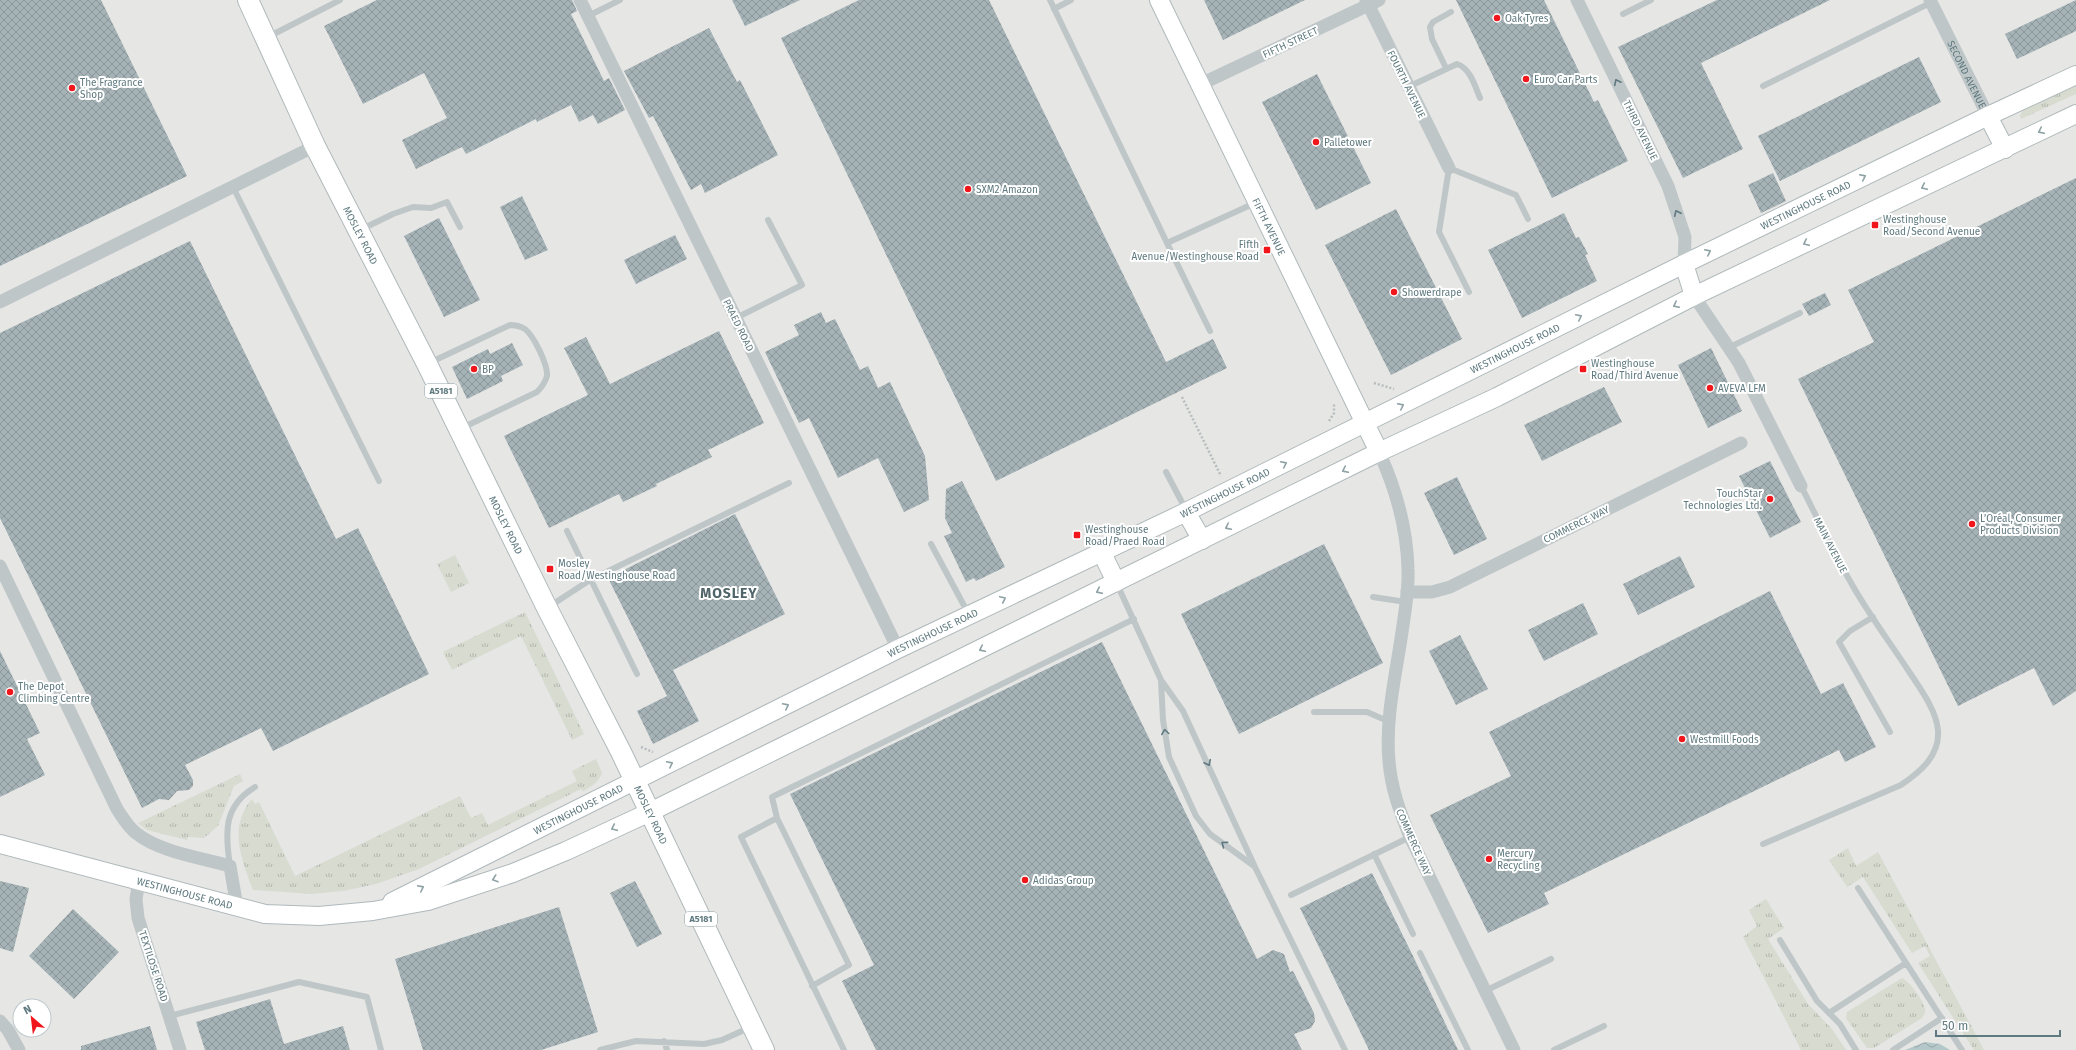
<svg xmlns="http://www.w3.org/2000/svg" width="2076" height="1050" font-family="'Fira Sans',sans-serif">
<defs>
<pattern id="grass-tufts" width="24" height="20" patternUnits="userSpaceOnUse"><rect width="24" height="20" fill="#d7dbd0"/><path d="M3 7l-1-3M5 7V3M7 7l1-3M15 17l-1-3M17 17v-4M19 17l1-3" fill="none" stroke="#b2b6ae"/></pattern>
<pattern id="water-waves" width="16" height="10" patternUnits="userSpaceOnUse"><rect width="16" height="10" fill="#b5c8c9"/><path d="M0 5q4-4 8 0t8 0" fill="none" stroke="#96a7a8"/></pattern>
<pattern id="building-cross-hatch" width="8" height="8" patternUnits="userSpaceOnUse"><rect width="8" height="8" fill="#a6b3b6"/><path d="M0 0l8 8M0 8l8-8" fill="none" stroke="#8a9699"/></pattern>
</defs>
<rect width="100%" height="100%" fill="#f6f4f1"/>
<path fill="#e6e6e5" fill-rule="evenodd" d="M0,0H2076V1050H0ZM20,1006H44V1030H20Z"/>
<path fill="url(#grass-tufts)" d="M2076,85V94L2021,119L2020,116L2023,110Z
M455,555L469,583L451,592L437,564Z
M525,612L584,734L572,740L521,636L452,670L443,652Z
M596,759L602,773C598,783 592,786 583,791L581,789L419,869L376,884L343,891L312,894L253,890C241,858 228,827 252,799L255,804L259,802L295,876L460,796L471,818L482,813L488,825L577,781L572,771Z
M240,774L243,781L234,786L218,826L204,838L188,837L187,840L147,830L138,823Z
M1848,848L1856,866L1878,852L1984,1050H1974L1918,963L1930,956L1925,946L1912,953L1863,877L1847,887L1829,860Z
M1766,899L1784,928L1768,939L1808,1004L1832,1029L1846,1050H1801L1743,937L1757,926L1749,910Z
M1902,978C1909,981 1924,1001 1925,1009C1926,1013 1924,1015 1922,1018L1874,1048H1867L1846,1018L1847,1012Z"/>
<path fill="url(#water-waves)" d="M1925,1042L1940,1044L1950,1050H1905Z"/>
<path fill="url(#building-cross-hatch)" d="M0,0H101L187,176L0,266Z
M377,0H572L577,11L571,14L604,81L609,78L625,110L598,124L593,115L579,122L571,105L537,122L536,119L466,154L462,147L416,169L402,140L447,118L424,73L363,104L324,26Z
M732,0H800L745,26Z
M859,0H989L1166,362L1213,339L1227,368L996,481L781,38Z
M1204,0H1305L1223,40Z
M1456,0H1544L1594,102L1598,100L1628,161L1552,198Z
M1717,0H1830L1701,63L1743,149L1683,178L1618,47Z
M2076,0V31L2017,59L2005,34Z
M709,28L737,82L740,80L778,155L705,193L701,184L691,190L653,116L649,118L624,71Z
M1919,57L1941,102L1780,181L1758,136Z
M1317,74L1371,183L1316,210L1262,102Z
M1773,173L1786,201L1761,213L1748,185Z
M2076,178V691L2053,706L2034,668L1958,706L1798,379L1874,342L1848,290Z
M522,196L548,250L525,260L500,207Z
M1396,209L1462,339L1391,375L1325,245Z
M1564,213L1576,238L1579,237L1588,254L1585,255L1597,281L1522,318L1488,250Z
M439,218L480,300L444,317L404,236Z
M675,235L687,259L636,284L624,260Z
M190,241L336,539L358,528L429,674L273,751L261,728L185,765L193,780V786L189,790L177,791L169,800L159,799L142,808L0,518V333Z
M1825,293L1831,305L1809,316L1802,304Z
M821,312L826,323L835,319L860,370L868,366L878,388L890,382L925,456L929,500L904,512L878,458L838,478L809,418L799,423L765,352L799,335L794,325Z
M719,331L764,423L708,450L712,457L656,484L657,486L623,502L619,494L549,528L504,436L588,395L564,348L586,337L610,384Z
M512,343L523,365L501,376L503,381L467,399L452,367L488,349L490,354Z
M1711,348L1742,411L1708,428L1678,365Z
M1604,387L1622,422L1542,461L1524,425Z
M1770,461L1801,522L1770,538L1739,476Z
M1457,477L1487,539L1454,555L1424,493Z
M962,481L1005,567L976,581L974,578L966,582L944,536L952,533L945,518L946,489Z
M735,514L785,614L673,670L699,721L653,744L637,711L667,696L608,578Z
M1324,544L1383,663L1239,734L1181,614Z
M1680,556L1695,587L1638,615L1623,584Z
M1770,591L1821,694L1843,683L1876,747L1845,762L1839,750L1544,893L1549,904L1488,933L1430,815L1511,776L1489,732Z
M1583,603L1598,634L1544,661L1528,630Z
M1460,635L1488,689L1456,705L1429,651Z
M1102,642L1257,959L1273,950L1284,954L1290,972L1293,971L1314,1013L1315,1021L1311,1028L1294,1034L1302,1050H876L842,981L874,965L790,794Z
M0,651L40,733L27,739L45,775L0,797Z
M1372,873L1413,956L1458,1050H1369L1300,908Z
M0,881L29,888L13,952L0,948Z
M635,881L662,934L637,947L610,893Z
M559,907L598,1032L541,1050H423L395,959Z
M73,909L119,952L74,999L29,956Z
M270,999L284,1044L343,1026L350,1050H205L196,1022Z
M150,1026L157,1050H81V1046Z"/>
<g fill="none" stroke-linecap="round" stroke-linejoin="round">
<g stroke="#afb9bb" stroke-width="20">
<g id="secondary">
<path id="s2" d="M1159,0L1379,452"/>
<path d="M1988,116L2005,149"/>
<path d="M1684,264L1694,296"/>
<path d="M1186,512L1202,540"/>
<path d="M1102,553L1116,582"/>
<path id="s3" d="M0,844L265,914L319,916L373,911L428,901L513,873L566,851L650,812L1379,452L1497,397L1694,296L2076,114"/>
<path id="s4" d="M392,902L898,649L1186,512L1684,264L1988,116L2076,75"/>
</g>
</g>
<g stroke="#b0b8ba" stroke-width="22">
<g id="primary">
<path id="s5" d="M248,0L315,146L427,364L547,608L621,752L764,1050"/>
</g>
</g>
<path stroke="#b7bcbe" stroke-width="2.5" stroke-dasharray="2 2" stroke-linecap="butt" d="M1374,383L1394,389
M1182,397L1221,476
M1329,421L1334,413V403
M641,747L653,752"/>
<path stroke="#bfc6c8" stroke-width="6" d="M1050,0L1167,243
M1054,9L1071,0
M1623,14L1651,0
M588,16L620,0
M268,37L340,0
M1446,68L1432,39L1430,27L1433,22L1451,12
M1763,86L1932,2
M1408,87L1457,64C1470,68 1475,86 1480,98
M233,187L379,481
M360,230L393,214L413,207L431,208L447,202L460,227
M1469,292L1439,232L1449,168L1516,195L1528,219
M736,318L802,285L768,220
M1210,331L1167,243L1255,203
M1728,348L1800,313
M429,363L510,325C515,325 520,326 525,329C534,336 548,365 547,376C545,383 542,387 537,392L462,428
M1166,472L1186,510
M567,531L637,674
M931,544L968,613
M1117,584L1161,680L1183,711L1255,867L1345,1050
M1373,597L1406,602
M550,606L590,580L789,483
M1873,617L1850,631L1839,642L1890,732
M1161,681L1163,720L1169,757L1196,816L1210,834L1254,866
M1314,712H1367L1390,722
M777,818L849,965L812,986
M1763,844L1901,785C1920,772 1940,756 1938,730C1936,709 1919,687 1908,670C1889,641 1867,612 1850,581C1832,550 1817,517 1801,486
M1374,854L1413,934
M230,866C225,833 223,806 255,787
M1858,888L1962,1050
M1291,895L1410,837
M1780,940L1817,1001L1840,1024L1856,1050
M1420,953L1468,1050
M1485,991L1551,959
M1829,1013L1906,963
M170,1016L299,982L367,997L381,1050
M664,1041L667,1050
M600,1050L636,1041L704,1044L722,1040L751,1027
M844,1050L741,837L777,818L772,797L1134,619
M1554,1050L1604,1026
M1893,1050L1942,1018"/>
<g stroke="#bfc6c8" stroke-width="13">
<path d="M580,0L898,649"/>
<path d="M1366,0L1449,168"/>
<path d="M1577,0L1668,186L1685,237L1684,264"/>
<path id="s1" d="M1930,0L1988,116"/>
<path d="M1201,84L1379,0"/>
<path d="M1694,296L1739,363L1801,486"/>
<path d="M0,302L315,146"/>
<path d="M1379,452C1396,489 1407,528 1408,569C1409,590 1405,611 1402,632C1396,674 1385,719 1389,761C1391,788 1400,812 1410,837L1514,1050"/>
<path d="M0,566L117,809C123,818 128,827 136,833C159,852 202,858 230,866L237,907"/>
<path d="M1407,592H1432L1450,587L1741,443"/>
<path d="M139,881L136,899L138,918L180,1050"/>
<path d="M0,1021L8,1030L19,1050"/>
</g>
<use href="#secondary" stroke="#fff" stroke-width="18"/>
<use href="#primary" stroke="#fff" stroke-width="20"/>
</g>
<defs><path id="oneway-chevron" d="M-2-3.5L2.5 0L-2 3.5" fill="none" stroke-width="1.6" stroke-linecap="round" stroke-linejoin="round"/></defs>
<g stroke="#5e797f">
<use href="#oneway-chevron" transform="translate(1617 82) rotate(-116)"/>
<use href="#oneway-chevron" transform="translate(1677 213) rotate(-115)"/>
<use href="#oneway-chevron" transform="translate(1165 732) rotate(-98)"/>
<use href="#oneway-chevron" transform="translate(1208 763) rotate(64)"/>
<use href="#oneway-chevron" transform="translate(1224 844) rotate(-144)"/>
</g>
<g stroke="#8ea1a5">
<use href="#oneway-chevron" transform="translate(2041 131) rotate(154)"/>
<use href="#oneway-chevron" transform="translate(1863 177) rotate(-26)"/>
<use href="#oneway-chevron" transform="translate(1924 187) rotate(155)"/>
<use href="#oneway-chevron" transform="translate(1806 243) rotate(155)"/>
<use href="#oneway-chevron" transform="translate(1708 252) rotate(-26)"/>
<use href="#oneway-chevron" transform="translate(1676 305) rotate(153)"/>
<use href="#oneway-chevron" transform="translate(1579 317) rotate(-27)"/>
<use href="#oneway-chevron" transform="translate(1401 406) rotate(-27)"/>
<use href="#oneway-chevron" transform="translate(1284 464) rotate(-26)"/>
<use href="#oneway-chevron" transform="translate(1345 470) rotate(154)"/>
<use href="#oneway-chevron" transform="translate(1228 527) rotate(154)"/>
<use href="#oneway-chevron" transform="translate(1099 591) rotate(154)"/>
<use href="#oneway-chevron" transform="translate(1003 599) rotate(-25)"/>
<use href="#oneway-chevron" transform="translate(982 649) rotate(154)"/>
<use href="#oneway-chevron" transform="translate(786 706) rotate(-27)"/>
<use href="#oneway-chevron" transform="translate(670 764) rotate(-27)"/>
<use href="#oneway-chevron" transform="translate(614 828) rotate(155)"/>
<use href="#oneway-chevron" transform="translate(495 879) rotate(161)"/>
<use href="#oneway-chevron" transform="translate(421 888) rotate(-26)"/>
</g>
<g fill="#f1161b" stroke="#fff" stroke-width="1.5">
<circle cx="1497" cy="18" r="4"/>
<circle cx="1526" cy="79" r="4"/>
<circle cx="72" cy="88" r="4"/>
<circle cx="1316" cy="142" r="4"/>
<circle cx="968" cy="189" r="4"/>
<rect x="1871" y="221" width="8" height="8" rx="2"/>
<rect x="1263" y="246" width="8" height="8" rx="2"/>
<circle cx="1394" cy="292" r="4"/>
<circle cx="474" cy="369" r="4"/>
<rect x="1579" y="365" width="8" height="8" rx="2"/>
<circle cx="1710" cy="388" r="4"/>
<circle cx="1770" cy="499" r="4"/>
<circle cx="1972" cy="524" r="4"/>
<rect x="1073" y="531" width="8" height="8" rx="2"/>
<rect x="546" y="565" width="8" height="8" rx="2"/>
<circle cx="10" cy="692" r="4"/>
<circle cx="1682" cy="739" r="4"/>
<circle cx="1489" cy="859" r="4"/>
<circle cx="1025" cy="880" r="4"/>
</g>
<g text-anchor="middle" stroke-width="4" stroke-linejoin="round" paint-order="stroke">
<g fill="#fff" stroke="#8ea1a5" stroke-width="1">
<rect x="425" y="384" width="32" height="14" rx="3"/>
<rect x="685" y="912" width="32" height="14" rx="3"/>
</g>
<g font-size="9" font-weight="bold" fill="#5e797f">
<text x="441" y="394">A5181</text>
<text x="701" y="922">A5181</text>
</g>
<g font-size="10" fill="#5e797f" stroke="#fff" text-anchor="start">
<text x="1505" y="22">Oak Tyres</text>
<text x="1534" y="83">Euro Car Parts</text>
<text x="80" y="86">The Fragrance<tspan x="80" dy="12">Shop</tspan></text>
<text x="1324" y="146">Palletower</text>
<text x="976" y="193">SXM2 Amazon</text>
<text x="1883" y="223">Westinghouse<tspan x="1883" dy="12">Road/Second Avenue</tspan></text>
<text x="1259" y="248" text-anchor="end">Fifth<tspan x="1259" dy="12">Avenue/Westinghouse Road</tspan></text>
<text x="1402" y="296">Showerdrape</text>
<text x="1591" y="367">Westinghouse<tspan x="1591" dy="12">Road/Third Avenue</tspan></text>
<text x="482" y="373">BP</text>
<text x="1718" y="392">AVEVA LFM</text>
<text x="1762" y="497" text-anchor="end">TouchStar<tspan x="1762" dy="12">Technologies Ltd.</tspan></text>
<text x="1980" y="522">L’Oréal, Consumer<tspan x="1980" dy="12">Products Division</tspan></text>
<text x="1085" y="533">Westinghouse<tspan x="1085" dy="12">Road/Praed Road</tspan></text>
<text x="558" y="567">Mosley<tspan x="558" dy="12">Road/Westinghouse Road</tspan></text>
<text x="18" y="690">The Depot<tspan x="18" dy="12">Climbing Centre</tspan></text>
<text x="1690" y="743">Westmill Foods</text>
<text x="1497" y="857">Mercury<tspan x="1497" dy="12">Recycling</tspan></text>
<text x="1033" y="884">Adidas Group</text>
</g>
<g font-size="10" fill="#5e797f" stroke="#fff">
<text transform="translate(1290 42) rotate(-25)" y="4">FIFTH STREET</text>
<text dy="4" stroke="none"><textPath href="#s1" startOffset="83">SECOND AVENUE</textPath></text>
<text transform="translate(1407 84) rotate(64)" y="4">FOURTH AVENUE</text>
<text transform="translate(1641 130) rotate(64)" y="4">THIRD AVENUE</text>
<text dy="4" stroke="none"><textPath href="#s4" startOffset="1576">WESTINGHOUSE ROAD</textPath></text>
<text dy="4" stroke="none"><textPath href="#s2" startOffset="252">FIFTH AVENUE</textPath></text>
<text dy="4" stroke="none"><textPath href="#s5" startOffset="261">MOSLEY ROAD</textPath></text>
<text transform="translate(739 325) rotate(64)" y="4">PRAED ROAD</text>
<text dy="4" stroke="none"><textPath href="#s4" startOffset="1252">WESTINGHOUSE ROAD</textPath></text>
<text dy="4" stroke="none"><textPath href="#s4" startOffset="928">WESTINGHOUSE ROAD</textPath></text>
<text transform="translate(1576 524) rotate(-26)" y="4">COMMERCE WAY</text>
<text dy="4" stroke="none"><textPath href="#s5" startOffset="585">MOSLEY ROAD</textPath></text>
<text transform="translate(1831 545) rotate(63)" y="4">MAIN AVENUE</text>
<text dy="4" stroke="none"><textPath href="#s4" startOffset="604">WESTINGHOUSE ROAD</textPath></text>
<text dy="4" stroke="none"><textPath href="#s4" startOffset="208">WESTINGHOUSE ROAD</textPath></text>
<text dy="4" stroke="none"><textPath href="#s5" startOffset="909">MOSLEY ROAD</textPath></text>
<text transform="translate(1414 842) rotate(66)" y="4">COMMERCE WAY</text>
<text dy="4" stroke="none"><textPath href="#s3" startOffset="191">WESTINGHOUSE ROAD</textPath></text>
<text transform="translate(154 966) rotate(72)" y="4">TEXTILOSE ROAD</text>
</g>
<g font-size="14" font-weight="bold" letter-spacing="1" fill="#506569" stroke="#fff">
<text x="729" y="598">MOSLEY</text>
</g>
</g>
<g transform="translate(32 1018) rotate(332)"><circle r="19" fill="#ffffff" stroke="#bfc9cc"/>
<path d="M0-3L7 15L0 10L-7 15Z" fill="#f1161b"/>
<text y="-6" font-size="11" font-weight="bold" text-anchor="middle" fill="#5e797f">N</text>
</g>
<path d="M1936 1030v6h124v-6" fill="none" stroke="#5e797f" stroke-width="2"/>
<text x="1942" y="1030" font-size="12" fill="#5e797f" stroke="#ffffff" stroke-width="3" paint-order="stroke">50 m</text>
</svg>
